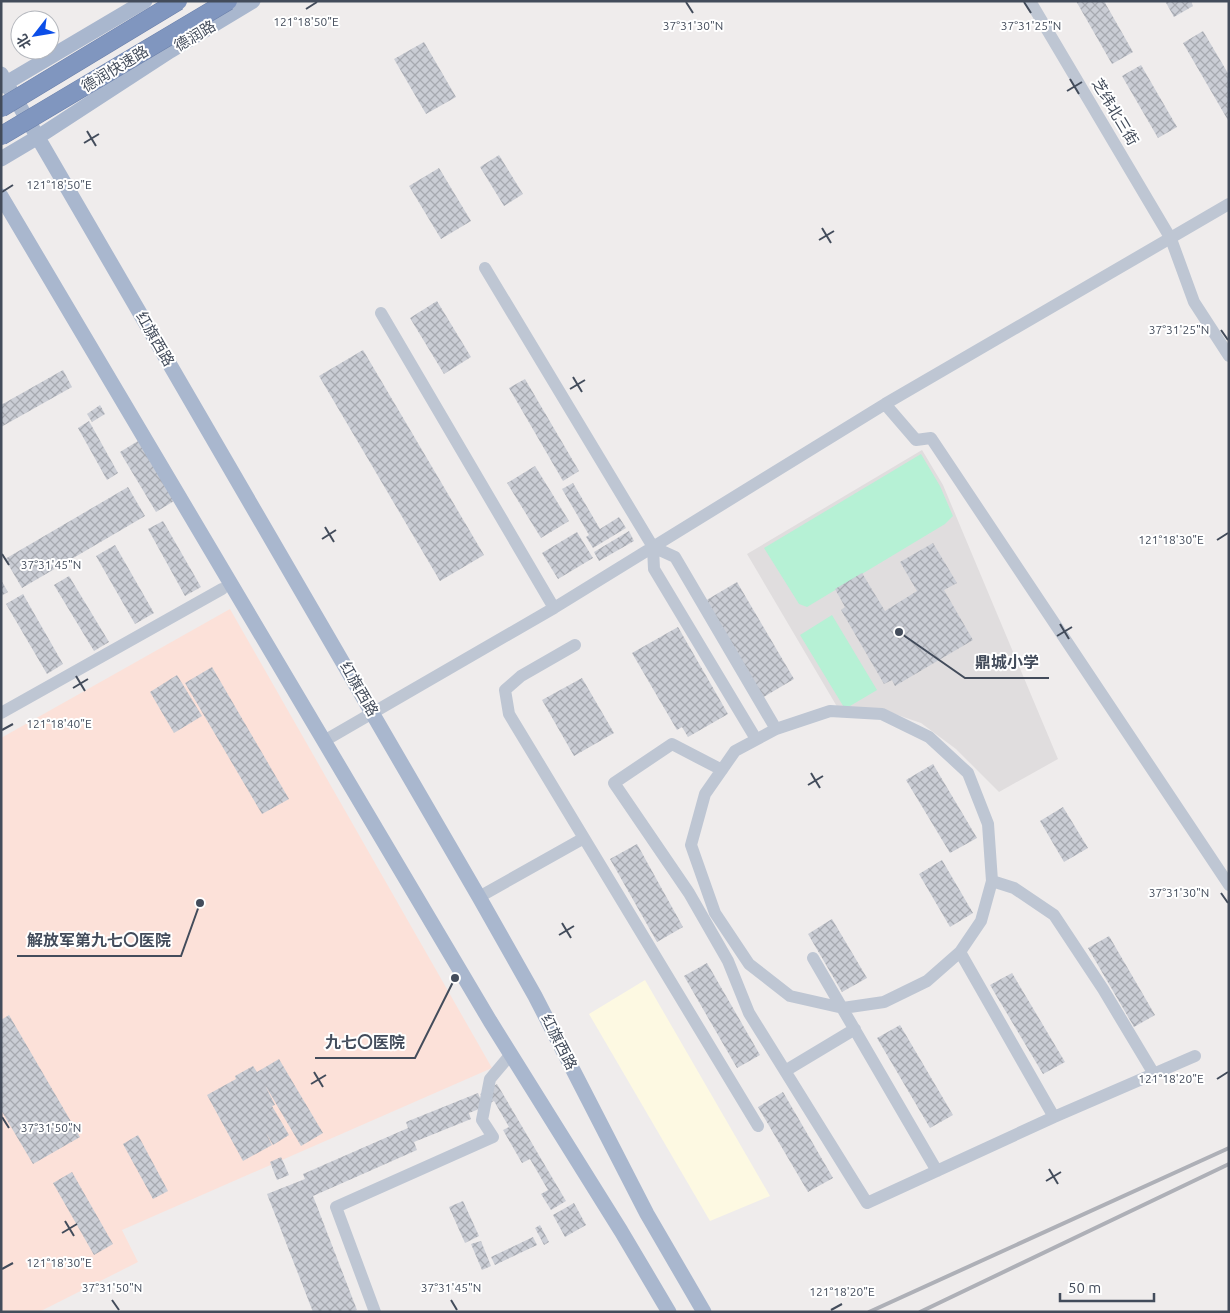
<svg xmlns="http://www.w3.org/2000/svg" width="1230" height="1313" font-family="Ubuntu,'Noto Sans SC',sans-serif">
<defs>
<pattern id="building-cross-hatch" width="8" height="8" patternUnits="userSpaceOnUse" patternTransform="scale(1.25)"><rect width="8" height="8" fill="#cacdd5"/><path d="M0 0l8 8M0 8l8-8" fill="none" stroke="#a6a9b0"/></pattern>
</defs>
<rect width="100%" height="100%" fill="#efecec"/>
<path fill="#fdf9e2" d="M645,980L770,1196L710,1221L589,1014Z"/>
<path fill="#e0ddde" d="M922,450L943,485L1058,759L999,792L956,749L921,723L886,711L839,710L747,554Z"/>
<path fill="#fce1d9" d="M230,609L492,1068L122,1230L138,1262L39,1312H1V738Z"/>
<path fill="#b6f1d5" d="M921,454L940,486L953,516L945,524L807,607L799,604L764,548Z
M832,615L877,690L845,709L800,635Z"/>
<path fill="url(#building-cross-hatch)" d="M1076,1H1104L1133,52L1112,64Z
M1165,1H1191L1193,6L1174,17Z
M1203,31L1229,75V122L1183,43Z
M424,42L456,97L426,114L394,59Z
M1141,65L1177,127L1158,138L1122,76Z
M499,155L523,194L504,206L480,167Z
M439,168L471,221L441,239L409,186Z
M437,301L471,357L444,374L410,318Z
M363,350L484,555L440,581L319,376Z
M63,370L72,387L1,427V405Z
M525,379L579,471L563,481L509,388Z
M100,405L105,414L92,422L87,414Z
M89,421L118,473L107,480L78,428Z
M138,441L174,501L156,512L120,452Z
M535,466L569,521L541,538L507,483Z
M573,483L600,529L619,517L626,528L593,548L586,537L589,535L562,489Z
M128,487L145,516L22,588L5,559Z
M163,521L201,587L185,596L148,529Z
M629,531L634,541L599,561L594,552Z
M577,532L593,558L558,579L542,553Z
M933,543L957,583L944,590L973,640L895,686L892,680L884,684L841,610L845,607L835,589L862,573L885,611L917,591L900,562Z
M115,545L154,613L135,624L96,556Z
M69,576L109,642L94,651L54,585Z
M1,580L8,592L1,596Z
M737,582L794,679L762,698L705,601Z
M23,594L63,664L47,674L6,604Z
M678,627L728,714L688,737L682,727L677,730L632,653Z
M212,667L289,799L262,814L185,683Z
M177,675L202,716L174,733L150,692Z
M582,678L614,733L574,756L542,700Z
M933,764L977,838L950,853L906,780Z
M1063,807L1088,848L1064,862L1040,821Z
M637,844L683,927L657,942L610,859Z
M942,860L973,913L950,927L919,874Z
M832,919L867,978L842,992L808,934Z
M1109,936L1155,1015L1134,1027L1088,948Z
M707,963L760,1055L737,1068L684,976Z
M1012,973L1065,1062L1043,1074L990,985Z
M9,1015L80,1137L33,1164L1,1110V1020Z
M900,1025L953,1115L930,1128L877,1038Z
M279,1059L323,1133L301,1146L265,1085L275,1105L272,1106L289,1135L273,1145L266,1133L272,1145L243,1161L207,1095L236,1079L235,1076L253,1066L257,1072Z
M497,1084L566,1201L551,1210L541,1194L548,1190L530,1159L522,1163L503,1130L509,1127L494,1101L487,1105L480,1094Z
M783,1092L833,1178L808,1192L758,1107Z
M478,1093L484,1107L469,1113L471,1119L414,1142L417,1150L313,1196L357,1310L353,1312H313L267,1194L305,1179L303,1174L408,1128L406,1122Z
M138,1135L168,1191L153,1199L123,1144Z
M281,1157L289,1175L277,1180L270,1162Z
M72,1172L113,1244L94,1255L53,1183Z
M463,1201L479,1236L465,1243L449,1207Z
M574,1203L586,1225L565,1237L553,1215Z
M540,1225L549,1242L544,1245L535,1228Z
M533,1237L537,1245L495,1265L491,1257Z
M481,1241L491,1266L482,1270L471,1244Z"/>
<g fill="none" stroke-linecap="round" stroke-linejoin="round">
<path stroke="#bec6d3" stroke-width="12" d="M1030,1L1171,239L1194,302L1229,356
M485,268L653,547L654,569L756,739
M381,313L554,608
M885,404L916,440L931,438L1229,885
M653,547L675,557L776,729
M575,645L521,676L505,690L509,714L758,1126
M830,711L882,714L929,737L968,773L988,824L992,881L981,921L960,952L927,981L884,1002L843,1008L790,996L749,964L715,913L691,845L705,794L735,751L776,729Z
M1,713L222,589
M324,741L554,608L885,404L1229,204
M722,770L672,744L614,783L689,893L728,961L749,1013L867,1203L1054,1117L1195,1056
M992,881L1014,888L1054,915L1103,989L1154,1074
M479,897L584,838
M960,952L1054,1117
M813,958L937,1171
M785,1071L855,1029
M375,1312L336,1207L493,1137L482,1120L490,1079L511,1054"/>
<path stroke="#a9b7ce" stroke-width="15" d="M1,74L479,897L535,996L647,1214L704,1312
M1,86L145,1
M1,159L38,137L170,51L253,1
M1,196L490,1021L621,1231L669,1312"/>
<path stroke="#aeb0b7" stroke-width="4" d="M869,1312L1229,1148
M920,1312L1229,1164"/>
<g stroke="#6b81ab" stroke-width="19" stroke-linecap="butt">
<path id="highway-bridge" d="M1,108L178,1
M1,136L228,1"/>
</g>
<use href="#highway-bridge" stroke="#8096bf" stroke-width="18"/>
</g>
<path fill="none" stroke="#434c5b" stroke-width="2" d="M686,2L693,13M1024,2L1031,13M306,9L317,2M1070,79L1079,94M1067,91L1082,82M87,131L96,146M84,143L99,134M2,192L13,185M822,228L831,243M819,240L834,231M1221,330L1228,340M573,377L582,392M570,389L585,380M325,527L334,542M322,539L336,530M1217,540L1228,533M2,554L9,565M1060,624L1069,639M1057,636L1072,627M76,676L85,691M73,688L88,679M2,730L13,724M811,773L820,788M808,785L823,776M1221,893L1228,903M562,923L571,938M559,935L574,926M314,1072L323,1087M1217,1079L1228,1072M311,1084L326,1075M2,1117L9,1128M1049,1169L1058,1184M1046,1181L1061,1172M65,1221L74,1236M62,1233L77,1224M2,1269L13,1263M112,1300L119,1310M451,1300L457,1310M831,1310L842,1304"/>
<g text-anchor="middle" stroke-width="4" stroke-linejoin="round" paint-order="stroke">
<g font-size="15" fill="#434c5b" stroke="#fff">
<text transform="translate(195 36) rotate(-31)" y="5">德润路</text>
<text transform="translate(115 69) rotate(-31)" y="5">德润快速路</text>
<text transform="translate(1115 112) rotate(59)" y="5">芝纬北三街</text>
<text transform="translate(155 339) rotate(60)" y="5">红旗西路</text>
<text transform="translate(359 689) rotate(60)" y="5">红旗西路</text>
<text transform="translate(559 1042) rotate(63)" y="5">红旗西路</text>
</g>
</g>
<g font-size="12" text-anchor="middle" fill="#434c5b" stroke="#fff" stroke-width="4" stroke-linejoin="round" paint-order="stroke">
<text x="306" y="26">121°18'50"E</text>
<text x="693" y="30">37°31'30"N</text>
<text x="1031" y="30">37°31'25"N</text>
<text x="59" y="189">121°18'50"E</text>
<text x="1179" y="334">37°31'25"N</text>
<text x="1171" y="544">121°18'30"E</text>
<text x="51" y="569">37°31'45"N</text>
<text x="59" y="728">121°18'40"E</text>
<text x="1179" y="897">37°31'30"N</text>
<text x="1171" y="1083">121°18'20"E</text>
<text x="51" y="1132">37°31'50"N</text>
<text x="59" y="1267">121°18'30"E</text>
<text x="112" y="1292">37°31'50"N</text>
<text x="451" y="1292">37°31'45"N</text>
<text x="842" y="1296">121°18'20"E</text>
</g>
<path fill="none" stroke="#434c5b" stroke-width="2" d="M899 632L965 678H1049M200 903L181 956H17M455 978L415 1058H315"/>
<g fill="#434c5b" stroke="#fff" stroke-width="2">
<circle cx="899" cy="632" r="5"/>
<circle cx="200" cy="903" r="5"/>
<circle cx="455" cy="978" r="5"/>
</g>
<g font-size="16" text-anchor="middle" font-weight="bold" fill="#434c5b" stroke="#fff" stroke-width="4" stroke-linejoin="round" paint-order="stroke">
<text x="1007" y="668">鼎城小学</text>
<text x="99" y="946">解放军第九七〇医院</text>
<text x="365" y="1048">九七〇医院</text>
</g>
<rect width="1230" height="1313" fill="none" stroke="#434c5b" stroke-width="5"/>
<g transform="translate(35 35) rotate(239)"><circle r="24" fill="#ffffff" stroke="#b4b7bd"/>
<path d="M0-4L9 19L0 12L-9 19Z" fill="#0c4ee8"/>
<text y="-8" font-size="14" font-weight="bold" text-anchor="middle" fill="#434c5b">北</text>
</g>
<path d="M1060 1293v8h94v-8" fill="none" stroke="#434c5b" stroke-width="2.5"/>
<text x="1068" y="1293" font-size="15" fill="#434c5b" stroke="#ffffff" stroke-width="4" paint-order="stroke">50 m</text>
</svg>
